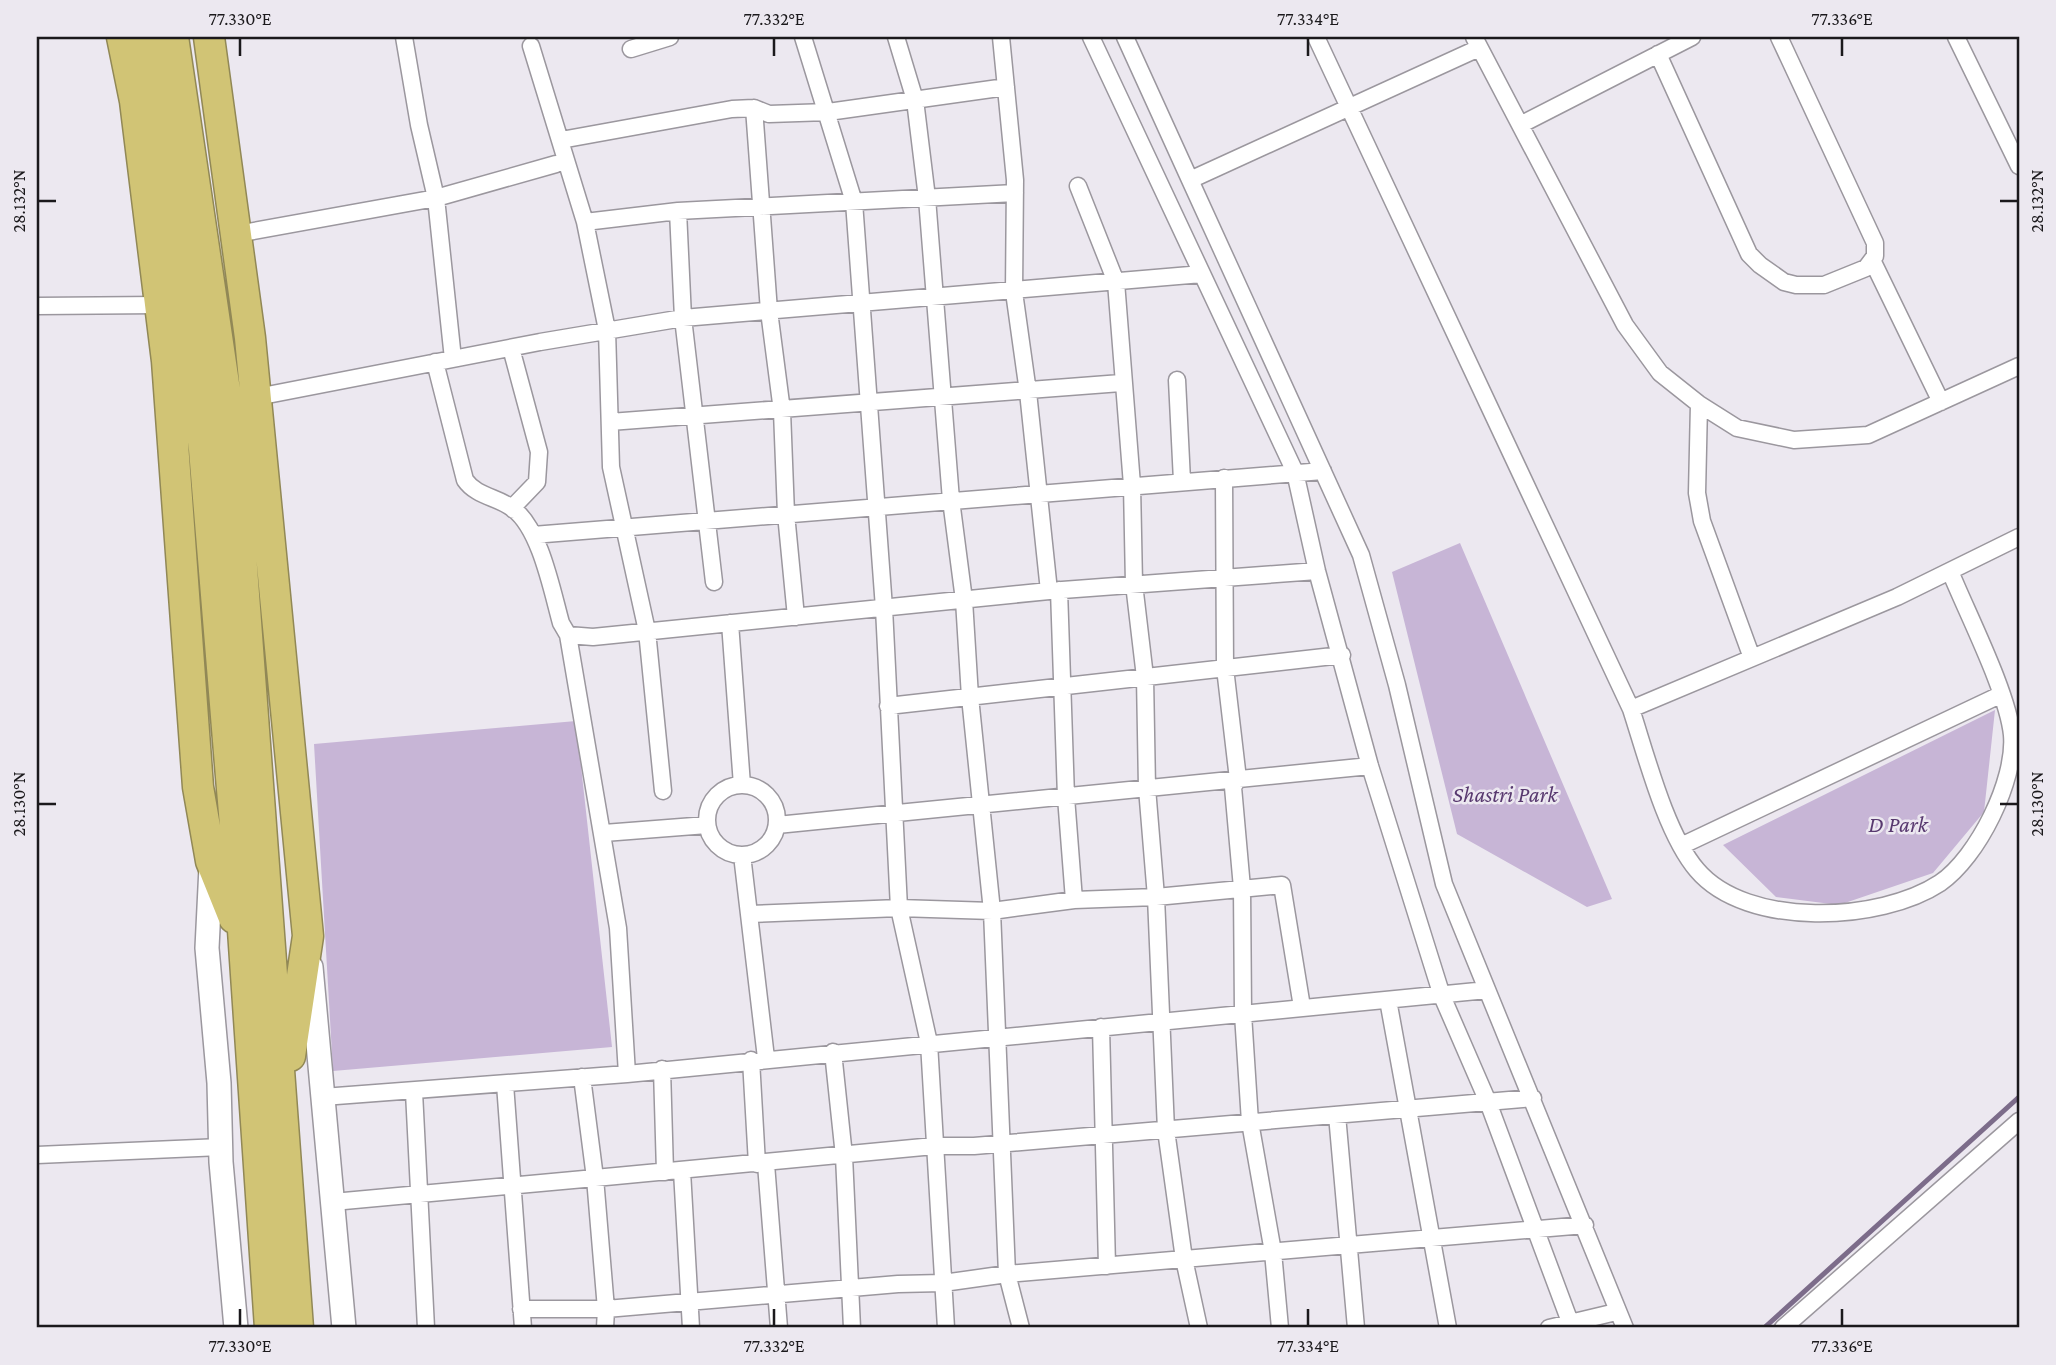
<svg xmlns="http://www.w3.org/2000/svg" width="2056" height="1365" font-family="'Crimson Pro',serif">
<rect width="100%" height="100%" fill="#ece8f0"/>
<path fill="#c7b5d6" d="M1460,543L1612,899L1587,907L1457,834L1392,572Z
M1995,710L1984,812L1933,873L1839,905L1776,897L1723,845Z
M576,721L612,1047L333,1071L314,744Z"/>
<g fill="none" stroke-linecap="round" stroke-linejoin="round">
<path stroke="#7c6c8a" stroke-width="5" d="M1764,1328L2019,1097"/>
<g stroke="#9b979e" stroke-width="19">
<path id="street" d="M404,37L419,125L436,198L453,359
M803,37L854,202L884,608L899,908L929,1043L946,1328
M896,37L915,100L927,198L951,500L964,600L970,697L992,911L1007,1274L1021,1328
M1001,37L1015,180L1014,292L1028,392L1049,591
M1091,37L1295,472L1317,571L1370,766L1442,996L1488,1102L1570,1322
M1125,37L1190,180
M1316,37L1631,709C1646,755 1666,834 1697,870C1747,929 1881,922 1940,883C1978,857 2016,780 2012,735C2008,693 1967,613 1950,571
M1474,37L1625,325L1660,373L1699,404L1737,428L1794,440L1868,435L2019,366
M1956,37L2019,166
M531,46L585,222L607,330L611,467L647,631L663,791
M1479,48L1190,180L1361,555L1397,685L1444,884L1625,1328
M631,49L670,37
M1658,54L1749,254L1760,265L1784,282L1796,285H1824L1866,268L1875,256V243L1779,37
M754,108L769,311L782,411L786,514L796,617
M1522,124L1692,37
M561,140L732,109L754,108L769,114L828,112L1006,87
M1078,186L1116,282L1132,485L1134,584L1145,677L1147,788L1156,897L1166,1130L1184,1259L1199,1328
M678,211L683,318L714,582
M585,222L678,211L1015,193
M237,234L436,198L556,164
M1873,262L1941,402
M37,306L160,305
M511,348L539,452L537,482L512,508L514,510
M435,362L465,480C476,496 497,497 512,508C540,527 552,591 561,623L568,635L593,637L1049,591L1317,571
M1177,380L1182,481
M257,397L540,342L683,318L1202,274
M1699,404L1697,493L1702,521L1752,658
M610,422L1121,383
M1224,478L1225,668L1238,779L1233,787L1242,888L1243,1014L1250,1122L1273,1252L1280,1328
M533,535L1323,471
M1059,590L1066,797L1074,900
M730,623L742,785
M568,635L618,928L627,1074
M888,706L1342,655
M1631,709L1897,597L2019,537
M707 820a35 35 0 1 1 70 0a35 35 0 1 1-70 0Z
M777,825L1370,766
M604,833L707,825
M1683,845L2000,695
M742,855L766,1058
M749,914L899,908L992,911L1074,900L1156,897L1282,885L1302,1007
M1388,1000L1448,1328
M1101,1027L1107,1266
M833,1052L844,1156L852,1328
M751,1060L757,1164
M662,1069L665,1172
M505,1084L523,1328
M414,1092L426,1328
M323,1097L627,1074L1487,990
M1533,1098L974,1146H934L595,1178L606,1309L898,1284L943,1283L1007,1274L1585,1225
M1337,1115L1356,1328
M37,1155L221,1147
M766,1164L779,1328
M682,1171L691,1328
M333,1202L595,1178L582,1077
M521,1309H606L605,1328
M1549,1328L1616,1312
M1783,1328L2019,1121"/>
</g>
<g stroke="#9b979e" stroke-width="26">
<path id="secondary" d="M211,867L207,948L219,1083L221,1162L236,1328
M311,967L344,1328"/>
</g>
<g stroke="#918856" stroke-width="33">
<path id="highway" d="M122,37L135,101L167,361L198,787L211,861L234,918
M149,37L204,449L240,886L270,1328
M173,37L233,445L298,1328
M209,37L250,338L308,936L290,1056"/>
</g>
<use href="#street" stroke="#fff" stroke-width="16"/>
<use href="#secondary" stroke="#fff" stroke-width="23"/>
<use href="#highway" stroke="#d1c475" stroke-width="30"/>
</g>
<path fill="none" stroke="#1b191c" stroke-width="2.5" d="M240,38V56M774,38V56M1308,38V56M1842,38V56M38,201H56M2000,201H2018M38,804H56M2000,804H2018M240,1309V1326M774,1309V1326M1308,1309V1326M1842,1309V1326"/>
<g text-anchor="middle" stroke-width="5" stroke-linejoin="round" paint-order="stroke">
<g font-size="23" font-style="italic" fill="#58396f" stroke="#ece8f0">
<text x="1505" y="802">Shastri Park</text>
<text x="1898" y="832">D Park</text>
</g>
</g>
<rect width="2056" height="1365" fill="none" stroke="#ece8f0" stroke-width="77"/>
<rect x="38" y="38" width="1980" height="1288" fill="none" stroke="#1b191c" stroke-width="2.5"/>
<g font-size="18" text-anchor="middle" fill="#1b191c">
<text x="240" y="25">77.330°E</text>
<text x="774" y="25">77.332°E</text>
<text x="1308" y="25">77.334°E</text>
<text x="1842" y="25">77.336°E</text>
<text transform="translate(19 201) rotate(-90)" y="6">28.132°N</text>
<text transform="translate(2037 201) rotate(-90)" y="6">28.132°N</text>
<text transform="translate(19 804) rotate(-90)" y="6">28.130°N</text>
<text transform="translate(2037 804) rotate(-90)" y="6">28.130°N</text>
<text x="240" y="1352">77.330°E</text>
<text x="774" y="1352">77.332°E</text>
<text x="1308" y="1352">77.334°E</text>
<text x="1842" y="1352">77.336°E</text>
</g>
</svg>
